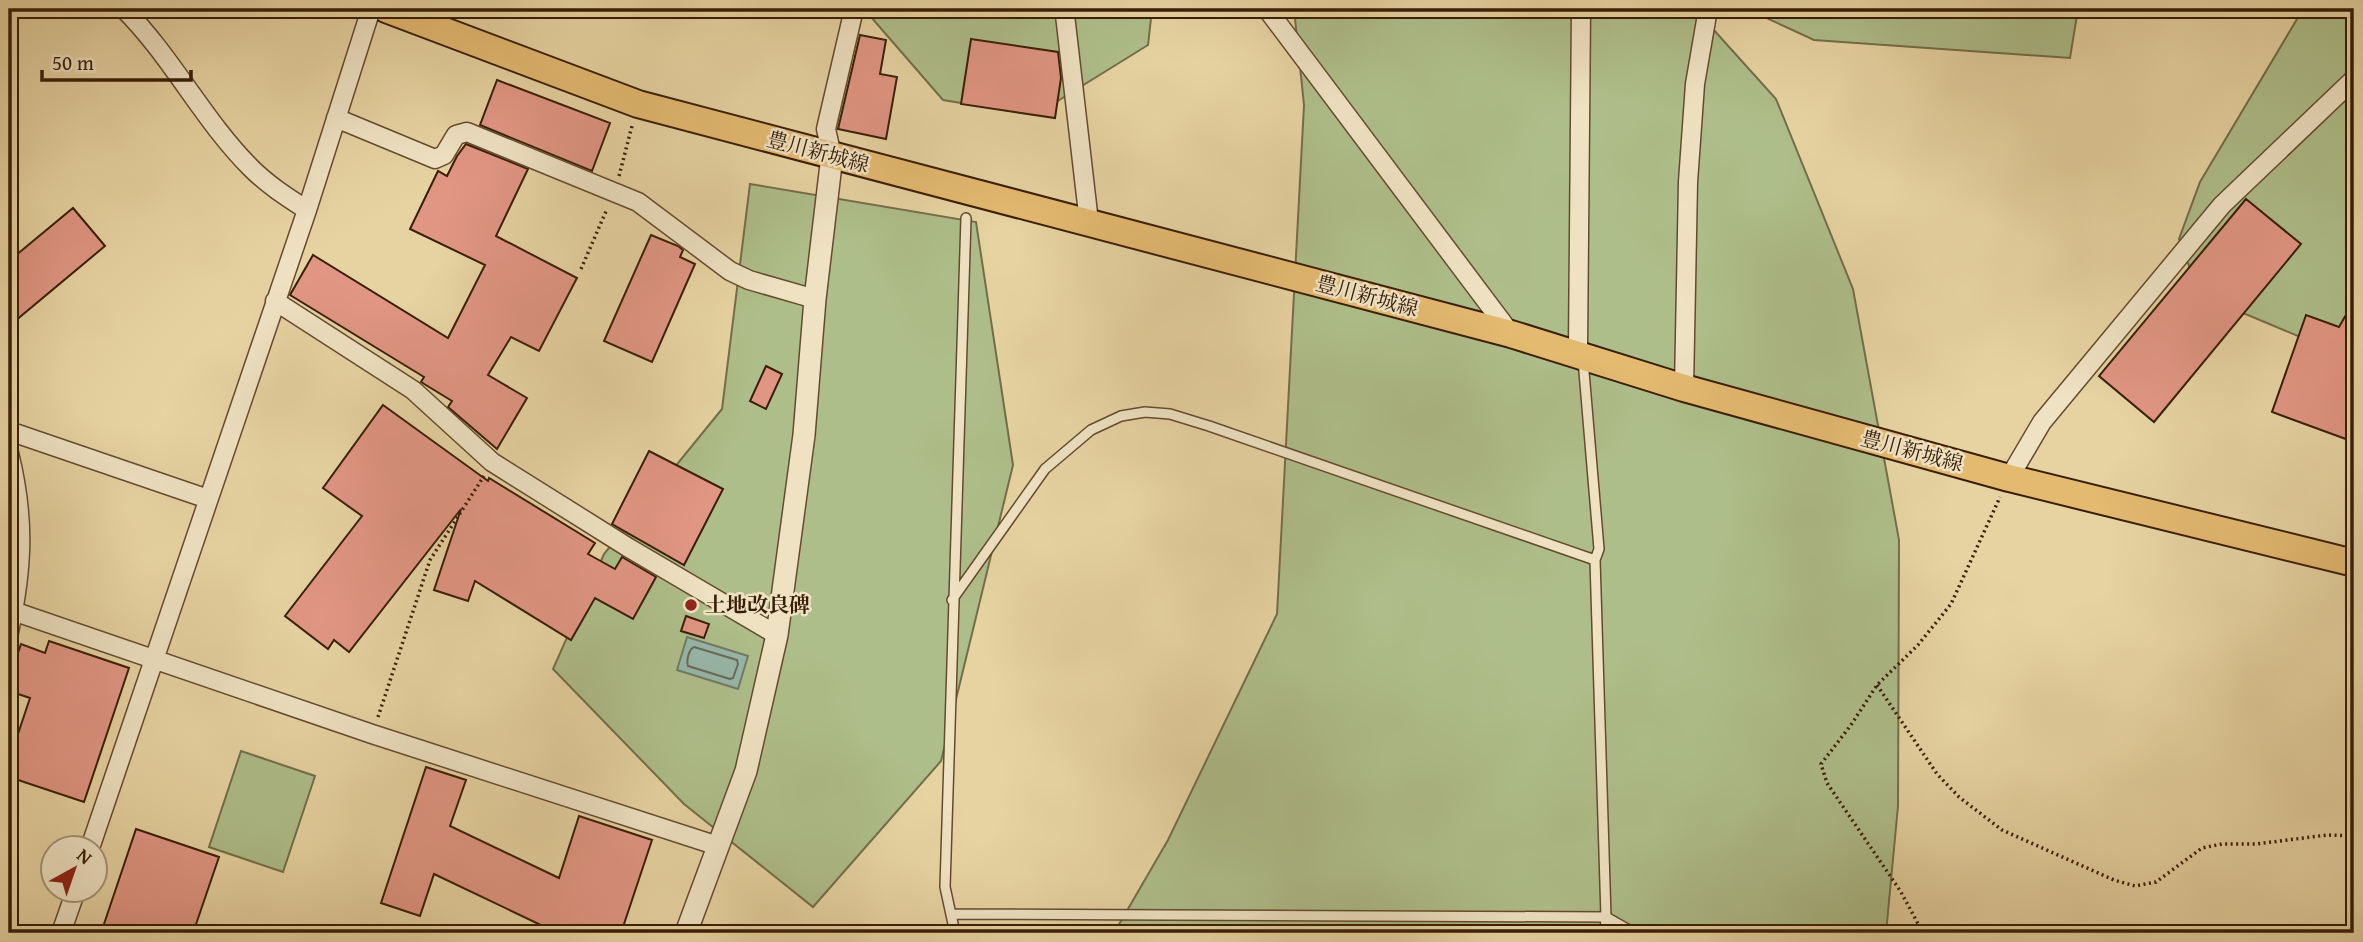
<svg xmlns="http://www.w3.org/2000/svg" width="2363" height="942" font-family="'Gentium Book Plus','Noto Serif JP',serif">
<rect width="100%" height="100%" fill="#e7d3a2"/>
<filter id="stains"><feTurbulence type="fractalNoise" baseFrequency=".00286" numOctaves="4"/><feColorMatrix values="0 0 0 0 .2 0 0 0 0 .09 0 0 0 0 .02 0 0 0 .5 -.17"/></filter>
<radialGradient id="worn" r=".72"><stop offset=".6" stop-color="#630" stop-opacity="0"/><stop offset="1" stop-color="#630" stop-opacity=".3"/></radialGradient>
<path fill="#aebe8a" stroke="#746e48" stroke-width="2" d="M864,9H1152L1148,45L1035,115L943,100Z
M1294,9H1695L1776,99L1853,289L1899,540L1898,806L1886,933H1114L1168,840L1277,614L1304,105Z
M1747,9H2078L2070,58L1814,40Z
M2303,9H2354V336L2305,339L2200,295L2179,239L2200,182Z
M750,184L976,222L1013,465L941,761L813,907L684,804L553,669L604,554L722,409Z
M241,751L315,776L283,872L209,847Z"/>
<path fill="#97b7a9" stroke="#717a68" stroke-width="2" d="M687,637L748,656L738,689L677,670Z"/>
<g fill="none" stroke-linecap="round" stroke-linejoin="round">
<path stroke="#686a58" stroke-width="2" d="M694,647L737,660L738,664L733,678L730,679L688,666C686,661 689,649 694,647Z"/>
</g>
<path fill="#e19684" stroke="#391e07" stroke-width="2" d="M860,35L886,40L880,74L897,77L886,139L838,129Z
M971,39L1058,52L1061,78L1055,118L961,104Z
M497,80L610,123L592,171L480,125Z
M466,144L528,169L496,236L577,278L539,351L511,337L488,375L527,398L497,449L448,407L452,401L421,382L424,377L290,295L313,255L448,338L485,265L410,229L438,171L447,176L457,156Z
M2246,199L2301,244L2154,422L2099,376Z
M73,208L105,246L9,326V261Z
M651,235L678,246L683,250L680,257L695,264L652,362L604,341Z
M2354,301V442L2272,412L2306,315L2339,327Z
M766,366L782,374L766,409L750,401Z
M383,405L488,481L489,478L595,543L588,554L615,569L622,557L656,577L633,619L595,598L571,640L475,581L468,601L434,590L461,509L349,652L334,640L328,649L285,616L362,516L323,488Z
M649,451L723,489L684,565L612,524Z
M686,616L709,624L704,638L681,631Z
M49,641L129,668L84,802L9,777V761L30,698L9,691V680L21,644L45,653Z
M426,767L466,780L450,826L559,878L579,816L652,840L621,933H540L543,926L434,874L420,916L381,903Z
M136,829L219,857L193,933H101Z"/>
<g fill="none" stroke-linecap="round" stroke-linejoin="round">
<g stroke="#644b2e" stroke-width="12">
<path id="service" d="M1583,360L1599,549L1595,560L1606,917L1605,933
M952,600L1045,469L1091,430L1121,416L1145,412L1170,414L1209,426L1595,560
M952,914L1606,917L1634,933
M955,933L945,887L966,218"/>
</g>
<g stroke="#644b2e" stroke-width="21">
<path id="minor" d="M124,9C172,57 203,120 251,168C268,185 287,197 307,210
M1067,9L1065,15L1089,222
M1267,9L1511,334
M1581,9L1578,348L1582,355
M336,118L435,159L444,155L456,135L467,132L638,202L730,271L749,280L815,299
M832,156L826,129L854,9
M275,301L413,390L492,462L629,548L777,635
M1684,388L1688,182L1695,84L1708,9
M9,431L208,499
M9,453C25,518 23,566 9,632
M2009,478L2042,422L2222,205L2354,79
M13,611L372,734L718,846
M90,848L307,210L371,9
M61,933L76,890"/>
</g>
<g stroke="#644b2e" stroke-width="24">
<path id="tertiary" d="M686,933L746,771L777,635L804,435L815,299L832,156"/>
</g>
<g stroke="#391e07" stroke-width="30">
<path id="primary" d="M386,9L638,104L1511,334L1684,388L2009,478L2354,563"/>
</g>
<path stroke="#391e07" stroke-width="3.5" stroke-dasharray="2 3.5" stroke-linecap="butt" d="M619,176L632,126
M581,269L607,209
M1877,685L1937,774L1959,797L2002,830L2114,880L2135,886L2156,882L2202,848L2222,844H2256L2327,835L2354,836
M378,717L430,560L484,476
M1923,933L1901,892L1827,783L1821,764L1851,725L1877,685L1918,645L1951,604L2000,497"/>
<use href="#service" stroke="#efe2c3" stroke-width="9"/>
<use href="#minor" stroke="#efe2c3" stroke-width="18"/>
<use href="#tertiary" stroke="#efe2c3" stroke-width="21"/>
<use href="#primary" stroke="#e4ba71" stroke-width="26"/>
</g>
<circle fill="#8f2418" stroke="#efe2c3" stroke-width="2.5" cx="691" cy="605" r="7"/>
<g text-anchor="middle" stroke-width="5" stroke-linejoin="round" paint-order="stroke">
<g font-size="21" fill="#391e07" stroke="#efe2c3">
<text transform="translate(818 152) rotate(15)" y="7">豊川新城線</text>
<text transform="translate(1367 296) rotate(15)" y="7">豊川新城線</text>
<text transform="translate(1912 451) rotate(15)" y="7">豊川新城線</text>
</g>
<g font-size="21" font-weight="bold" fill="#391e07" stroke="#efe2c3" text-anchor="start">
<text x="705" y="612">土地改良碑</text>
</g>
</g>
<rect width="2363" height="942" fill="none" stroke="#e7d3a2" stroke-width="35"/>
<rect x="10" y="10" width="2342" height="921" fill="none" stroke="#391e07" stroke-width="3.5"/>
<rect x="18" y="18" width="2328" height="907" fill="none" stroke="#391e07" stroke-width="2"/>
<g transform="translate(74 869) rotate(40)"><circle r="33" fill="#efe2c3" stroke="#a69478" stroke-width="2"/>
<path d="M0-5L12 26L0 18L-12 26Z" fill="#8f2418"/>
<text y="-10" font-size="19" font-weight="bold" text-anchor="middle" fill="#391e07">N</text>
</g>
<path d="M42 70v10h149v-10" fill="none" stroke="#391e07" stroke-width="3.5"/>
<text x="52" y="70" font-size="21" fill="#391e07" stroke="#efe2c3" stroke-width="5" paint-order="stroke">50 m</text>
<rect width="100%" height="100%" filter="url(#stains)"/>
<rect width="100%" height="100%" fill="url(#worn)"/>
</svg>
